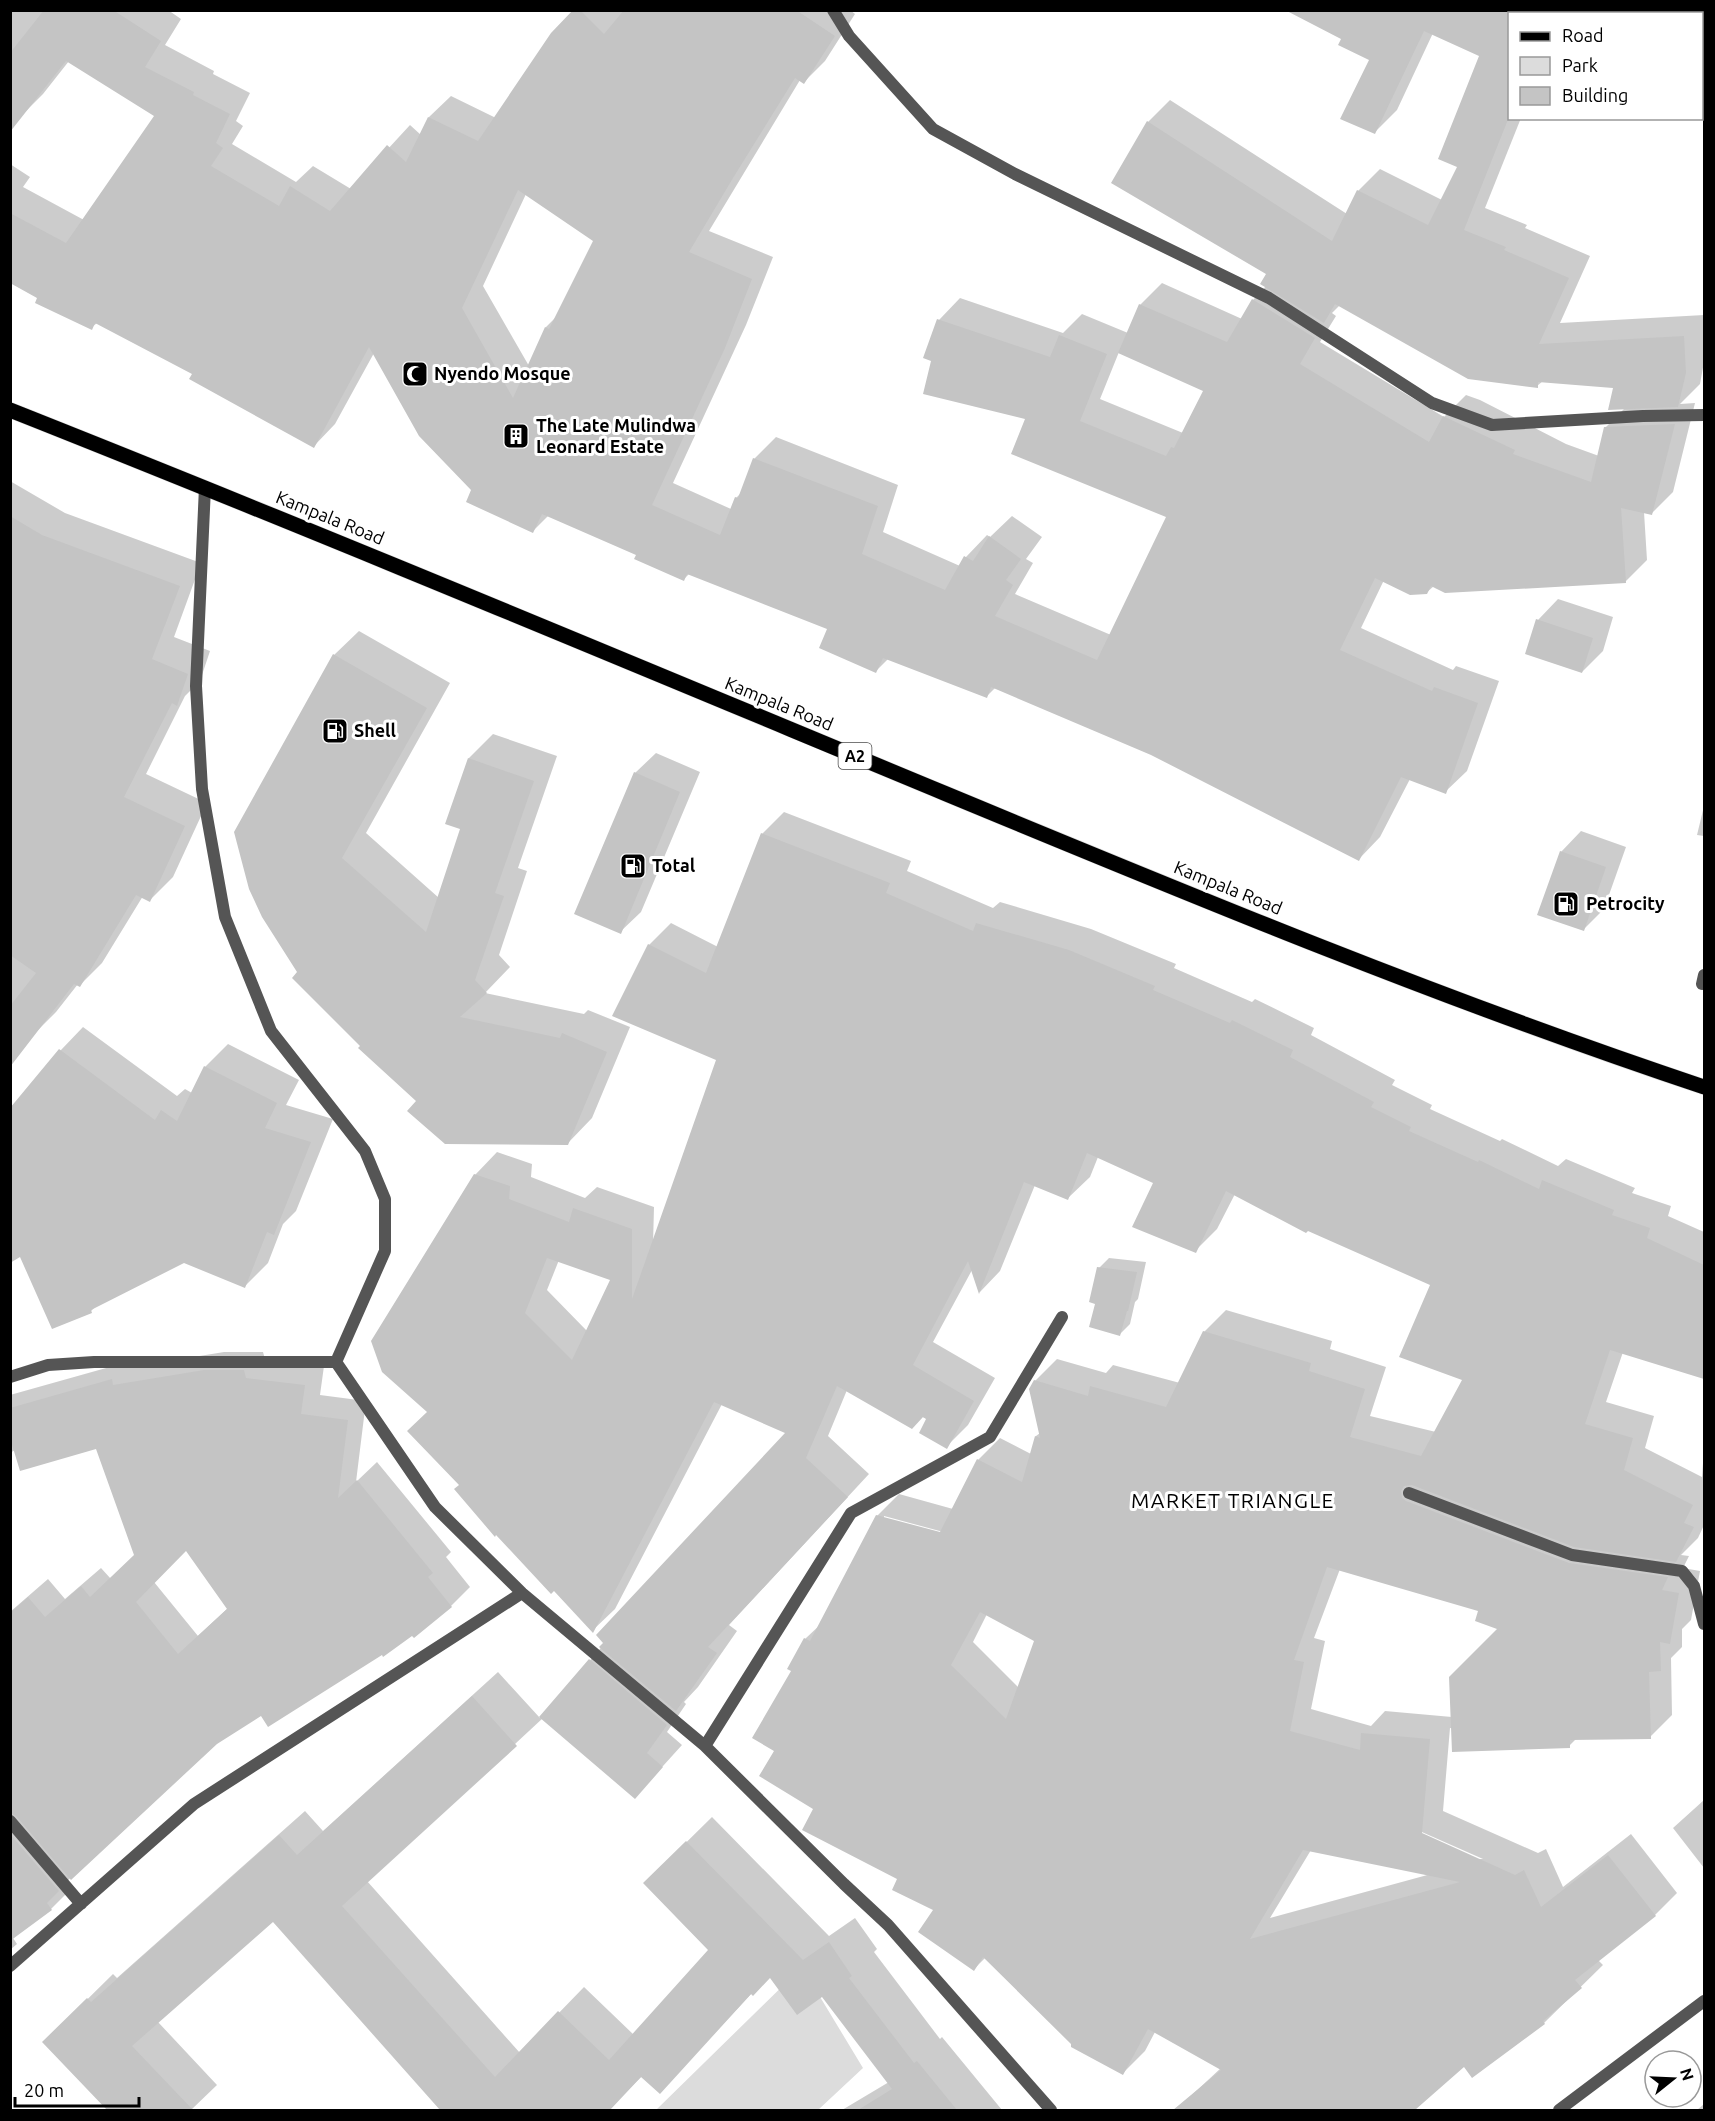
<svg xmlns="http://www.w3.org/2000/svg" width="1715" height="2121" font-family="Ubuntu,sans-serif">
<rect width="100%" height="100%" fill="#fff"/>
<path fill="#dcdcdc" d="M1640,11H1704V62L1702,59V14L1644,13Z
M802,1967L863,2068L818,2110H656Z"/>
<path fill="#0003" fill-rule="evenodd" d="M10,10H168L181,19L165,45L214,71L213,74L250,93L236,121L243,126L232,144L296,182L313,166L351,189L410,125L421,135L429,117L451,96L496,118L575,10H850L855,14L825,61L804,82L800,80L709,231L773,257L746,325L673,483L731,509L736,498L743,491L754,459L776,437L898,485L883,532L960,566L966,557L987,535L990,537L1012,516L1042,537L1026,559L1033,563L1015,594L1111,635L1168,516L1027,418L933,360L925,357L939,320L960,298L1063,333L1082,314L1128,333L1140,305L1162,283L1242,319L1253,300L1266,286L1268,274L1148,122L1170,100L1347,214L1358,191L1380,169L1442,200L1459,166L1481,55L1433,33L1397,110L1375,132L1371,59L1343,38L1288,10H1559L1558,14H1510V118H1521L1485,208L1527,225L1525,228L1590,256L1560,323L1704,315V362L1700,384L1680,404L1695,403L1673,492L1651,514L1644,512L1647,560L1625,582L1434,586L1426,593L1384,580L1361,628L1453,670L1456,666L1499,681L1467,771L1445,792L1410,779L1380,837L1359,859L1152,754L996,687L987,696L889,658L876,671L829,628L689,574L683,580L638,554L549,515L533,531L473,490L374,353L335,424L314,446L194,373L97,323L91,328L10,282V164L30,177L23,187L84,220L156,115L69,61L43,94L22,115L10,107ZM526,194L595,241L557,316L546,327L529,366L483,286ZM1340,305L1537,386L1543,381L1615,387L1625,408L1606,427L1599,456L1566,444L1480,400L1466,395L1444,417L1320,342L1336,316L1332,313ZM1119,352L1205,390L1183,433L1100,399Z
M10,481L65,513L201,563L174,637L210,651L200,681L185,696L146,774L207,803L173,877L150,900L143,896L102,963L80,985L78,984L56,1012L32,1036L10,1042Z
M1558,599L1613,617L1603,651L1582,672L1538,620Z
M359,631L450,683L366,833L439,898L462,828L469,758L493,734L557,756L518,868L527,871L499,955L510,967L485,993L584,1014L588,1010L630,1027L592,1118L568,1143L418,1100L362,1046L299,973L334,655Z
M656,753L700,772L641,912L620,932L635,773Z
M1704,806V836L1697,835Z
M784,812L911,861L907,871L993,908L1000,902L1091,929L1176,964L1174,968L1252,1002L1255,999L1314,1028L1311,1035L1395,1080L1392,1085L1432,1105L1430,1109L1500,1141L1502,1139L1558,1166L1566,1159L1635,1188L1632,1193L1671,1206L1668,1216L1704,1232V1377L1623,1352L1606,1402L1654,1416L1645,1448L1702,1477L1704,1449V1525L1698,1538L1681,1555L1689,1556L1683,1568L1700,1571L1691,1620L1682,1629V1647L1671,1658L1672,1715L1650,1737L1577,1738L1569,1746L1450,1728L1443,1811L1538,1853L1546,1849L1563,1887L1631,1834L1677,1893L1655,1915L1598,1960L1603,1965L1544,2023L1472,2076L1464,2065L1409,2110H1183L1180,2106L1221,2068L1155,2032L1145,2051L1123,2073L1073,2044L985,1958L974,1969L935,1909L815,1808L776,1750L793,1670L805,1639L822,1623L877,1516L899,1494L953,1509L978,1460L1000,1438L1031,1454L1036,1436L1040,1433L1035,1381L1057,1359L1106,1373L1113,1365L1180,1383L1204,1332L1226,1310L1332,1341L1330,1349L1386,1367L1370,1416L1436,1432L1464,1379L1432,1284L1235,1194L1217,1229L1195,1251L1155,1182L1098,1157L1090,1177L1068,1198L1035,1185L1000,1271L980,1292L972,1270L933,1342L995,1378L968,1425L946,1447L928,1419L847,1390L828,1436L869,1474L729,1625L737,1631L698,1687L684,1702L686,1704L667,1732L682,1745L635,1797L543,1718L367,1881L520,2053L584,1987L634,2035L711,1950L645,1883L712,1817L829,1936L855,1918L877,1949L874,1952L940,2039L942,2037L1002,2110H842L889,2082L823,1995L771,1976L752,1993L660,2092L642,2076L608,2110H577L563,2097L548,2110H442L273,1920L158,2022L217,2085L191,2110H109L44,2042L113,1974L117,1978L305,1811L323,1831L498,1672L540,1718L788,1432L722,1404L615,1609L593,1630L461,1485L429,1411L475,1175L497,1152L532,1164L531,1177L585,1198L597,1187L654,1207L653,1245L883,1153L649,945L671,923L718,947L762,834ZM559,1260L612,1279L587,1331L547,1290ZM884,1516L947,1533V1536L884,1519ZM1340,1569L1480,1610L1500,1628L1452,1717L1385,1711L1371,1726L1311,1709L1325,1641L1314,1638ZM987,1614L1036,1640L1019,1688L973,1642ZM1415,1829L1483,1859H1475L1414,1831ZM1311,1850L1431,1874L1270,1918Z
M1581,831L1626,847L1604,909L1584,929L1561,852Z
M83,1027L177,1096L185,1089L192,1093L205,1067L228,1044L299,1080L286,1105L333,1119L296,1211L283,1224L268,1263L245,1286L184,1261L98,1304L91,1311L10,1110L61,1050Z
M1109,1258L1146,1262L1138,1299L1135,1302L1130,1324L1120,1334L1097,1303L1099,1268Z
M224,1352H263L265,1359L324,1366L320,1395L366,1401L356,1482L377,1462L451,1552L446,1557L470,1587L451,1606L414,1636L412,1634L383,1653L262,1714L216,1742L65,1883L70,1890L51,1909L13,1938L17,1944L10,1950V1612L48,1579L65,1599L101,1568L111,1579L136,1555L97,1447L15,1450L10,1453V1395L131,1361L132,1367ZM187,1548L228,1608L198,1636L154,1582Z
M1704,1800V1868L1673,1828Z
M1704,2104V2110H1697Z"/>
<path fill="#c4c4c4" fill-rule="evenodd" d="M44,10H113L161,41L145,67L194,92L193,95L230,114L216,143L223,148L211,166L279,206L290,186L330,211L387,145L406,162L428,117L478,141L551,33L573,10H580L604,34L624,10H796L835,36L804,84L795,78L733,178L689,252L752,279L725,348L652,505L720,535L735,497L738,498L753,458L878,506L862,554L945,590L964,556L973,561L989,536L1021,559L1006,580L1013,585L995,616L1097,660L1166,517L1011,454L1025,419L923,394L931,361L923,358L937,319L1050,357L1059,335L1107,354L1080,421L1166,456L1171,447L1174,448L1203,391L1118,353L1139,304L1227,342L1252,299L1315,338L1300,364L1429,442L1443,416L1515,450L1513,454L1591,482L1604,427L1675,424L1652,515L1621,508L1626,583L1445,593L1431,586L1427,594L1410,595L1375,578L1340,650L1432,691L1434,687L1478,703L1446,794L1401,777L1359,861L1151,755L991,687L987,698L883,658L876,673L819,648L827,629L687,574L684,581L634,559L636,555L542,514L533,533L466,502L471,490L419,436L369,347L314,448L189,379L192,374L95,323L92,330L35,303L37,298L10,283V213L66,243L154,116L66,61L10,132V53ZM518,190L593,241L549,329L545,327L513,398L462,308Z
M1285,10H1521L1519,14H1509V117L1464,230L1506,247L1504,250L1569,278L1539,344L1684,336L1686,373L1678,407L1608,410L1613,388L1538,382V388L1468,379L1335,304L1324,323L1260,284L1266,274L1111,183L1147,121L1332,241L1357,190L1428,225L1457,167L1438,159L1479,56L1424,31L1375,134L1340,119L1369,60L1338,45L1341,39Z
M10,516L42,535L180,586L152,659L188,674L177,706L172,703L124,797L185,826L150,902L136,895L80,987L74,984L10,1067V1006L36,973L10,955Z
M1536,619L1593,638L1582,673L1525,654Z
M333,654L427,708L342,858L426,932L460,829L445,824L468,758L534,781L495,893L504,896L475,980L487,993L460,1017L560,1038L562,1033L607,1052L568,1145L445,1144L407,1111L416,1101L358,1048L360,1046L292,978L297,972L262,917L249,889L234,832Z
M634,772L680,792L621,934L574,914Z
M761,833L890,883L886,893L973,931L976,923L1069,950L1155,986L1153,990L1230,1023L1232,1020L1293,1050L1290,1057L1374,1102L1371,1107L1411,1127L1409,1131L1478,1162L1479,1160L1539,1189L1542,1180L1614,1210L1612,1215L1650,1228L1647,1238L1704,1265V1379L1610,1350L1585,1424L1633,1438L1624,1470L1693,1505L1684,1523L1694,1527L1676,1562L1574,1547L1412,1485L1404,1486L1401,1491L1402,1498L1406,1501L1569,1563L1668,1577L1662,1590L1679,1593L1670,1644L1660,1642L1661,1671L1649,1672L1651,1739L1570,1740V1748L1452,1752L1449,1677L1497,1629L1475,1621L1478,1611L1327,1567L1294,1660L1304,1662L1290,1731L1360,1750L1361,1733L1430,1739L1422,1833L1515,1875L1524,1870L1541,1907L1608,1855L1656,1916L1575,1980L1582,1988L1543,2021L1545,2024L1472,2078L1464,2067L1415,2110H1173L1221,2070L1148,2029L1123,2075L1071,2047V2044L983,1957L974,1971L918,1932L933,1910L892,1890L897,1879L802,1830L813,1809L759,1776L774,1751L752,1738L791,1671L787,1669L804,1638L810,1641L876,1515L940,1532L977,1459L1022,1482L1035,1436L1040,1438L1029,1389L1034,1380L1088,1396L1090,1386L1166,1407L1203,1331L1311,1363L1309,1371L1365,1389L1350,1437L1421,1456L1462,1380L1399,1357L1430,1285L1308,1231L1306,1233L1226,1191L1196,1253L1132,1227L1153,1183L1087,1153L1068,1200L1024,1182L979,1294L968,1261L913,1365L974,1401L947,1449L919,1433L926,1419L923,1417L912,1429L837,1386L806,1458L848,1497L708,1647L717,1653L676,1711L599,1647L603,1643L596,1635L785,1433L714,1402L593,1633L554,1591L551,1594L496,1535L495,1537L454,1489L459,1485L407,1431L427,1412L382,1372L371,1341L474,1174L510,1186L509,1199L569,1222L573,1208L632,1229V1299L716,1060L612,1016L648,944L706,973ZM547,1258L610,1280L572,1360L525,1313ZM980,1612L1034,1641L1006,1719L951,1665ZM1303,1850L1460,1882L1250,1939Z
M1560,851L1606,867L1584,931L1537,915Z
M59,1049L155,1120L161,1110L177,1121L204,1066L277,1103L265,1128L311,1142L274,1235L267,1232L245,1288L184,1263L91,1310L92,1313L52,1329L20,1257L10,1263V1108Z
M1097,1267L1137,1272L1128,1311H1127L1120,1336L1089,1327L1095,1304L1089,1302Z
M204,1370H244L246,1378L305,1385L301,1414L348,1420L338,1498L357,1480L433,1573L428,1577L452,1607L414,1638L412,1636L383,1657L382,1655L268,1727L261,1716L217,1744L71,1880L16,1816L10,1813V1613L28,1597L45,1617L81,1586L90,1597L134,1555L96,1449L20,1471L10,1438V1408L112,1379L113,1385ZM186,1551L227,1609L178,1654L136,1602Z
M589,1659L667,1725L647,1753L663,1767L635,1799L539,1717Z
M472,1696L517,1746L342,1906L495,2077L558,2011L609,2060L708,1950L643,1883L686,1841L803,1960L829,1942L852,1976L849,1978L914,2063L917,2061L957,2110H858L892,2089L822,1997L797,2015L770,1978L753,1996L751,1994L660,2094L641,2077L610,2110H440L273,1922L132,2046L193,2110H107L42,2042L87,1998L91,2002L279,1835L297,1855Z
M10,1834L59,1891L47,1903L52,1910L10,1941Z"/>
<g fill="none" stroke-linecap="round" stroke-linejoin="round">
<g stroke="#dbdbdb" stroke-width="16">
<path id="primary" d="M10,410C323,534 633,664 944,793C1195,897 1446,1001 1704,1087"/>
</g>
<path stroke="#555" stroke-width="12" d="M833,10L849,36L933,129L1015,174L1269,298L1432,403L1492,425L1643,416L1704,415
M205,487L196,686L202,789L225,917L271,1031L365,1151L385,1199V1251L336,1362L435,1507L522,1593L705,1746L844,1884L888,1925L1051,2110
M1702,984L1704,975
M10,1377L48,1365L94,1362H336
M1409,1493L1572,1555L1682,1571L1694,1586L1704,1624
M705,1746L851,1513L990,1437L1062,1317
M10,1821L81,1904
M10,1966L194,1804L522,1593"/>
<path stroke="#555" stroke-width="12" d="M1559,2110L1704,2001"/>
<use href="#primary" stroke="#000" stroke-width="15"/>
</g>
<defs>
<g id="mosque-square" transform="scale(1.35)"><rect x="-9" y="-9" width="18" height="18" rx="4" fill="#000" stroke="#fff"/><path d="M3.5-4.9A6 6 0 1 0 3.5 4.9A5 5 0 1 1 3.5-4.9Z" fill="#fff"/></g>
<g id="building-square" transform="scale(1.35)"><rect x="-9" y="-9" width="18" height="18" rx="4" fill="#000" stroke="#fff"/><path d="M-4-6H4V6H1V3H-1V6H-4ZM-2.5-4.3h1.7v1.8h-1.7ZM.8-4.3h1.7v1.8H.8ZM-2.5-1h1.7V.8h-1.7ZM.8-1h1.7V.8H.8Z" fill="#fff"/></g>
<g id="fuel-square" transform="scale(1.35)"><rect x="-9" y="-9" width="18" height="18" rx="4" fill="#000" stroke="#fff"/><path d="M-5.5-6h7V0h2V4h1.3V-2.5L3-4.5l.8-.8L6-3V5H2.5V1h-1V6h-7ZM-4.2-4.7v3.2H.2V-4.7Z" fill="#fff"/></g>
</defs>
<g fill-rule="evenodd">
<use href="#mosque-square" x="415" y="374"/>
<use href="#building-square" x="516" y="436"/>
<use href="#fuel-square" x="335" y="731"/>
<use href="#fuel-square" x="633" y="866"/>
<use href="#fuel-square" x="1566" y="904"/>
</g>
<g text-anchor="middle" stroke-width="6" stroke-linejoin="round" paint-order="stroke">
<rect fill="#fff" stroke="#4c4c4c" stroke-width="1.5" x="838.5" y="743" width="33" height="26" rx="4.5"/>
<g font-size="16" font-weight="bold" fill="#000">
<text x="855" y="762">A2</text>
</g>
<g font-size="18" font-weight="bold" fill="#000" stroke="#fff" text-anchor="start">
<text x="434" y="380">Nyendo Mosque</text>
<text x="536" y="432">The Late Mulindwa<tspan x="536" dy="21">Leonard Estate</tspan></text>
<text x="354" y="737">Shell</text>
<text x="652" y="872">Total</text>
<text x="1586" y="910">Petrocity</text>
</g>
<g font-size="18" fill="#000" stroke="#fff">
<text transform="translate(330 518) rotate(22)" y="6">Kampala Road</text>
<text transform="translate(779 704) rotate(22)" y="6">Kampala Road</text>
<text transform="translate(1228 888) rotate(22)" y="6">Kampala Road</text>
</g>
<g font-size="21" letter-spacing="1.5" fill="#000" stroke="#fff">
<text x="1233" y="1508">MARKET TRIANGLE</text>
</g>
</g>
<rect width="1715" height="2121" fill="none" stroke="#000000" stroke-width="24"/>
<rect x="1508" y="12" width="195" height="108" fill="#ffffff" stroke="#999999" stroke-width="1.5"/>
<rect x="1520" y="32" width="30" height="9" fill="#000000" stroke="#999999" stroke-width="1.5"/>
<text x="1562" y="42" font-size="18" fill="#000000">Road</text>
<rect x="1520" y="57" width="30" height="18" fill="#dcdcdc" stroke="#999999" stroke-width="1.5"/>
<text x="1562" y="72" font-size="18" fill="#000000">Park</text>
<rect x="1520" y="87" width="30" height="18" fill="#c4c4c4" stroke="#999999" stroke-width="1.5"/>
<text x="1562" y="102" font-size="18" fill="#000000">Building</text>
<g transform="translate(1673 2079) rotate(72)"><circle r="28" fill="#ffffff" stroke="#999999" stroke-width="1.5"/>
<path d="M0-4.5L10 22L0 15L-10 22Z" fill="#000000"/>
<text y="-9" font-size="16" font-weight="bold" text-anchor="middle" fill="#000000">N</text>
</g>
<path d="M15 2097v9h124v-9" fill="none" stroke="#000000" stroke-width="3"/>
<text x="24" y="2097" font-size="18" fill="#000000" stroke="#ffffff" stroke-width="4.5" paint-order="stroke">20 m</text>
</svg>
